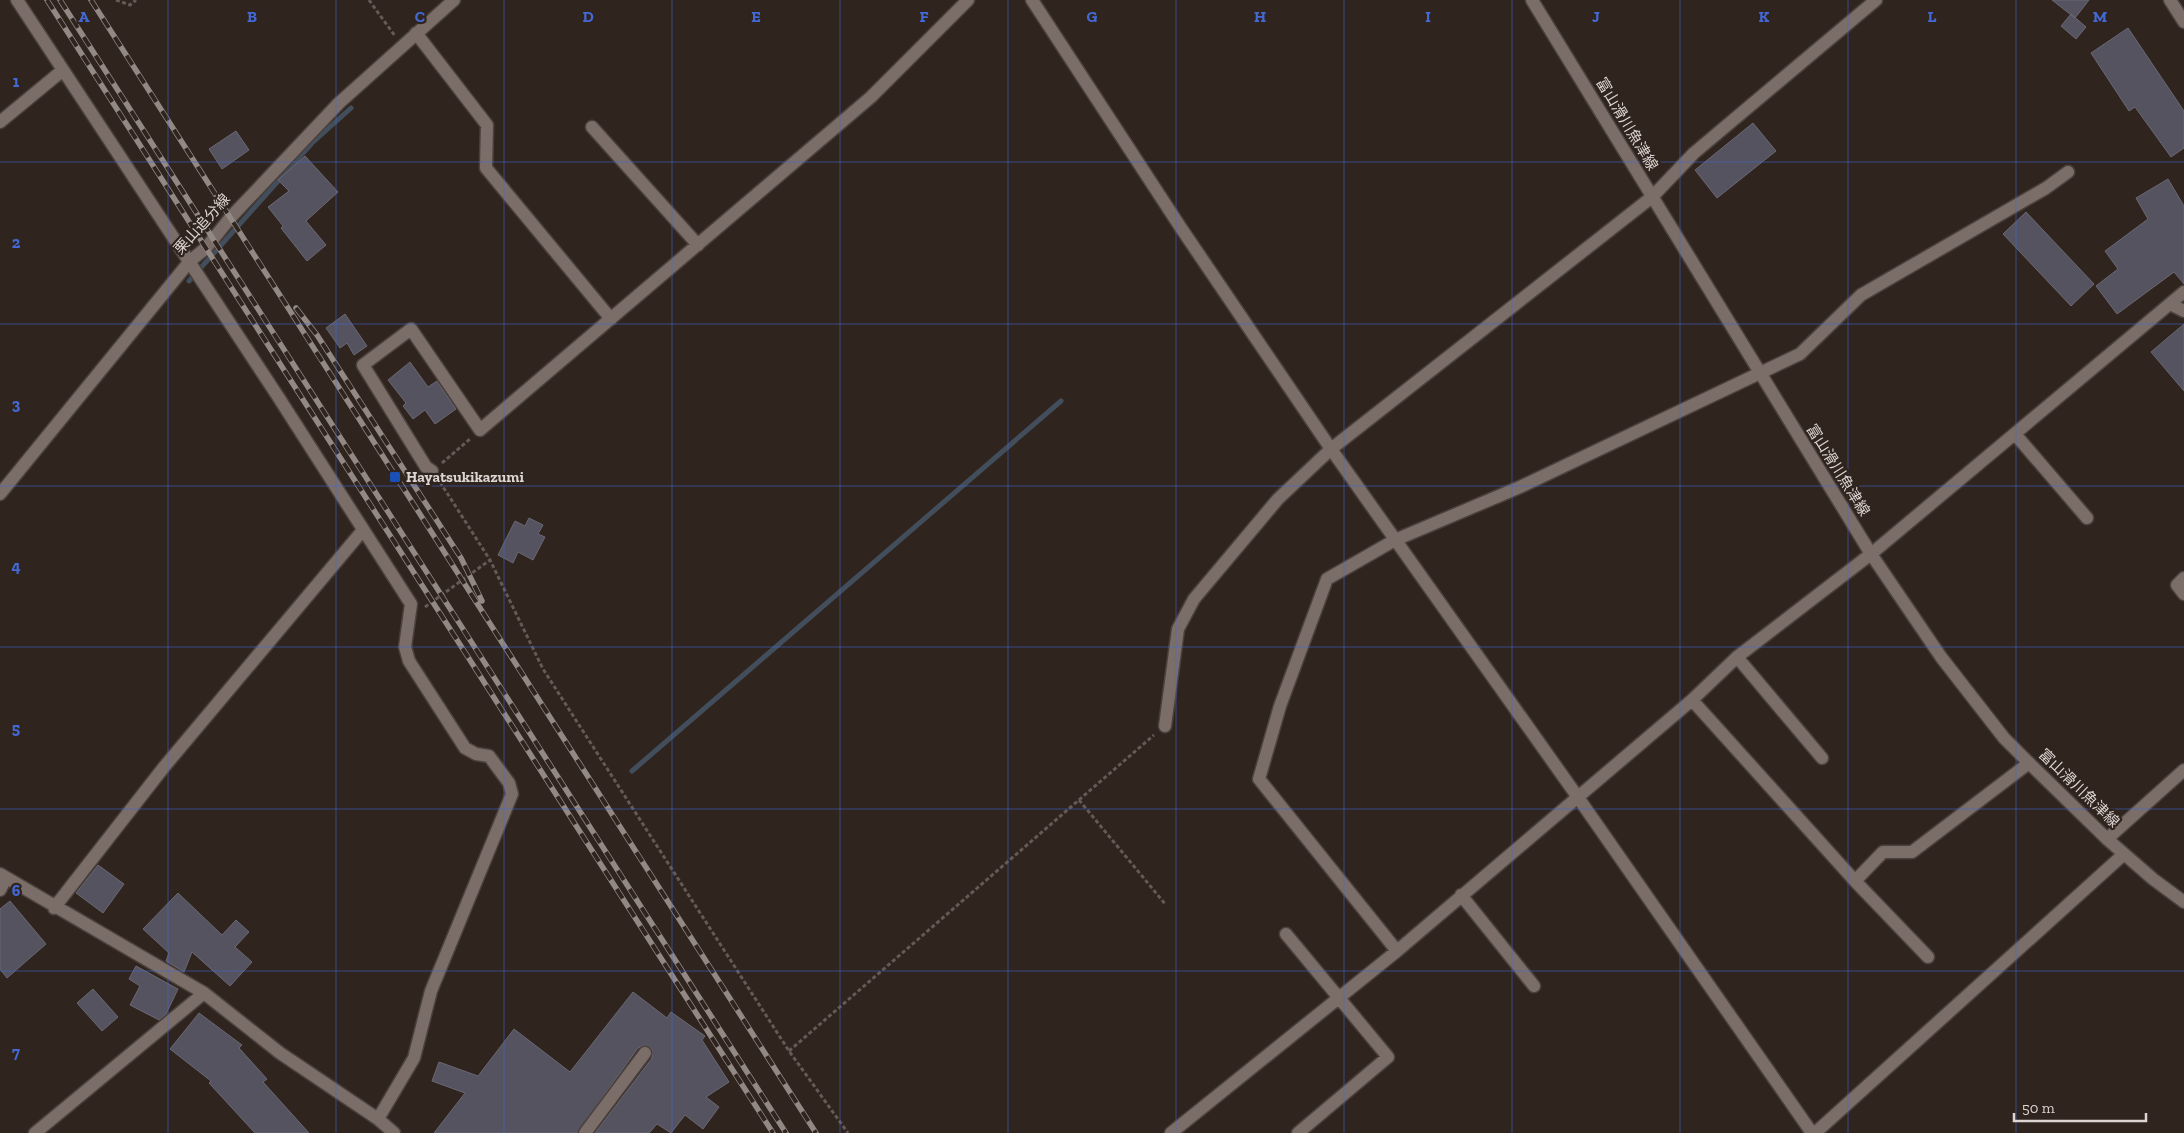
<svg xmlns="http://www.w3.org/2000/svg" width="2184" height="1133" font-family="'Zilla Slab','Noto Sans JP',serif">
<rect width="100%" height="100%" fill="#30241f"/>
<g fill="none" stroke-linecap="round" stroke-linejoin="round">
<path stroke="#424e5c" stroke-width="5" d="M189,281L312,143L351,108
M632,771L1061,401"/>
</g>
<path fill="#55535f" stroke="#6a6874" d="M2052,0H2089L2075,18Z
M2071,14L2086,27L2076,39L2061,26Z
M2128,28L2184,111V148L2171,157L2135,107L2129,111L2091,53Z
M1753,123L1776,151L1717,198L1695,170Z
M236,131L249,150L222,169L209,149Z
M305,156L338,192L306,221L326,245L307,261L281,228L283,226L268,207L289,191L278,180Z
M2168,179L2184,206V284L2174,272L2117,314L2096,286L2118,269L2105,251L2148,219L2136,198Z
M2026,212L2094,284L2071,306L2003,234Z
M345,314L367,346L354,355L347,343L340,348L326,328Z
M2184,324V391L2151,352Z
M410,362L428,387L437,381L456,409L435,424L425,410L413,419L403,406L406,403L388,380Z
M529,518L543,525L538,534L545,537L533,560L518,552L513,563L498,555L515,521L525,526Z
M98,865L124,884L103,913L76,893Z
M178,893L222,935L236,920L249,932L235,947L252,962L230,986L192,952L184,972L166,961L169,953L143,929Z
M10,901L46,944L7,978L0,969V909Z
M136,966L178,989L166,1014L159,1020L130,1005L140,986L129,979Z
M93,989L118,1017L102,1031L77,1003Z
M633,992L667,1018L671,1012L705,1036L702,1040L729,1082L706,1097L719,1107L703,1129L685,1115L671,1133L657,1124L649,1133H595L652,1058V1049L645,1045L638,1048L577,1133H434L465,1093L432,1081L439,1062L478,1076L514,1029L570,1072Z
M199,1013L242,1045L239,1048L267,1079L263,1082L309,1133H255L209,1083L211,1081L170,1049Z"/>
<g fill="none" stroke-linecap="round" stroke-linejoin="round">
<g stroke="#4a413d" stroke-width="15">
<path id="street" d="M17,0L277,395L411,604L405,647L409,661L465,748L476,754L489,756L509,783L512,794L431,991L414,1058L378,1119
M2170,0L2184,22
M416,33L487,125L486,168L611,319
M0,122L63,70
M592,127L698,245
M2170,304L2184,311
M2015,434L2087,518
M432,471L426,467L363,365L411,329L480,430L871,97L968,0
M2184,578L2177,585L2184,594
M1737,657L1822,758
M1692,700L1855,881
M1165,726L1178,629L1194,599L1278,499L1331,449L1652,197L1694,153L1876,0
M2107,839L2184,770
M0,874L204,993L280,1053L378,1119L394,1133
M1461,895L1534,986
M54,908L164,767L363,530
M1286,934L1388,1057L1298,1133
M1397,951L1259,779L1280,706L1327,579L1395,540L1520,487L1800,354L1861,295L2046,188L2068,172
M1928,957L1855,881L1883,852H1912L2029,763
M35,1133L204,993
M585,1133L645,1053
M1171,1133L1397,951L1692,700L1737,657L1871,554L2184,292
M1815,1133L2124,854"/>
</g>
<g stroke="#4a413d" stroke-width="15">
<path id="secondary" d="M1032,0L1181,228L1331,449L1577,796L1812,1133
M1532,0L1871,554L1941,657L2004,738L2029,763L2107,839L2153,879L2184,902
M0,494L190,261L206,248L231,217L339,103L454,0
M0,890L6,878"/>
</g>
<path stroke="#655a56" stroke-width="3" stroke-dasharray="4 2.5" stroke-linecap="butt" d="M116,0L130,5L136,0
M369,0L395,36
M442,463L470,439
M440,482L490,560L543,669L789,1051L848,1133
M425,607L490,560
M1079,800L1166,905
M789,1051L1154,735"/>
<use href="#street" stroke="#7b6d68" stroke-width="12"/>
<use href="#secondary" stroke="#7b6d68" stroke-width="12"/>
<g stroke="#928884" stroke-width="5.5">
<path id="rail" d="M47,0L773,1133
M60,0L786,1133
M91,0L816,1133
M296,308L317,335L461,558L482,601"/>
</g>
<use href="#rail" stroke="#30241f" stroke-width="4" stroke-dasharray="11" stroke-linecap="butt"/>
</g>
<path fill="none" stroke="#4369d7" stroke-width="1" stroke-opacity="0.55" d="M168,0V1133M336,0V1133M504,0V1133M672,0V1133M840,0V1133M1008,0V1133M1176,0V1133M1344,0V1133M1512,0V1133M1680,0V1133M1848,0V1133M2016,0V1133M0,162H2184M0,324H2184M0,486H2184M0,647H2184M0,809H2184M0,971H2184"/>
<rect fill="#1a4fb4" stroke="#30241f" stroke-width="2" x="389" y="471" width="12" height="12" rx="2.5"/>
<g text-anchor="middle" stroke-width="4.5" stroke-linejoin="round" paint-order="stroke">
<g font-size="15" fill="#ddd5d2" stroke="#30241f">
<text transform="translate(1627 124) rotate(59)" y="5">富山滑川魚津線</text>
<text transform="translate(202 224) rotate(-48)" y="5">栗山追分線</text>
<text transform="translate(1838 470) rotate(58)" y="5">富山滑川魚津線</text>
<text transform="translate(2079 788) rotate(44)" y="5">富山滑川魚津線</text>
</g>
<g font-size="15" font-weight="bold" fill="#ddd5d2" stroke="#30241f" text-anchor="start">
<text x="406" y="482">Hayatsukikazumi</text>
</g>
</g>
<g font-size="16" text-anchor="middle" font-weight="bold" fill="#4369d7" stroke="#30241f" stroke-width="4.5" stroke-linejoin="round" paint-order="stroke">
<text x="84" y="22">A</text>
<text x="252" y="22">B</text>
<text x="420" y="22">C</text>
<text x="588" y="22">D</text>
<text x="756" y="22">E</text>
<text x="924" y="22">F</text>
<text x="1092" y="22">G</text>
<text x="1260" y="22">H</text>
<text x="1428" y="22">I</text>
<text x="1596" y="22">J</text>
<text x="1764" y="22">K</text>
<text x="1932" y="22">L</text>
<text x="2100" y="22">M</text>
<text x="16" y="87">1</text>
<text x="16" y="248">2</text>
<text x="16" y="410">3</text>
<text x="16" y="572">4</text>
<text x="16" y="734">5</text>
<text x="16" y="896">6</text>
<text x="16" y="1058">7</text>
</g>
<path d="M2014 1113v8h132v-8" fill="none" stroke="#ddd5d2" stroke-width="2.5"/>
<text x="2022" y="1113" font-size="15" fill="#ddd5d2" stroke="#30241f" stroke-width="4" paint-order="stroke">50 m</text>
</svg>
